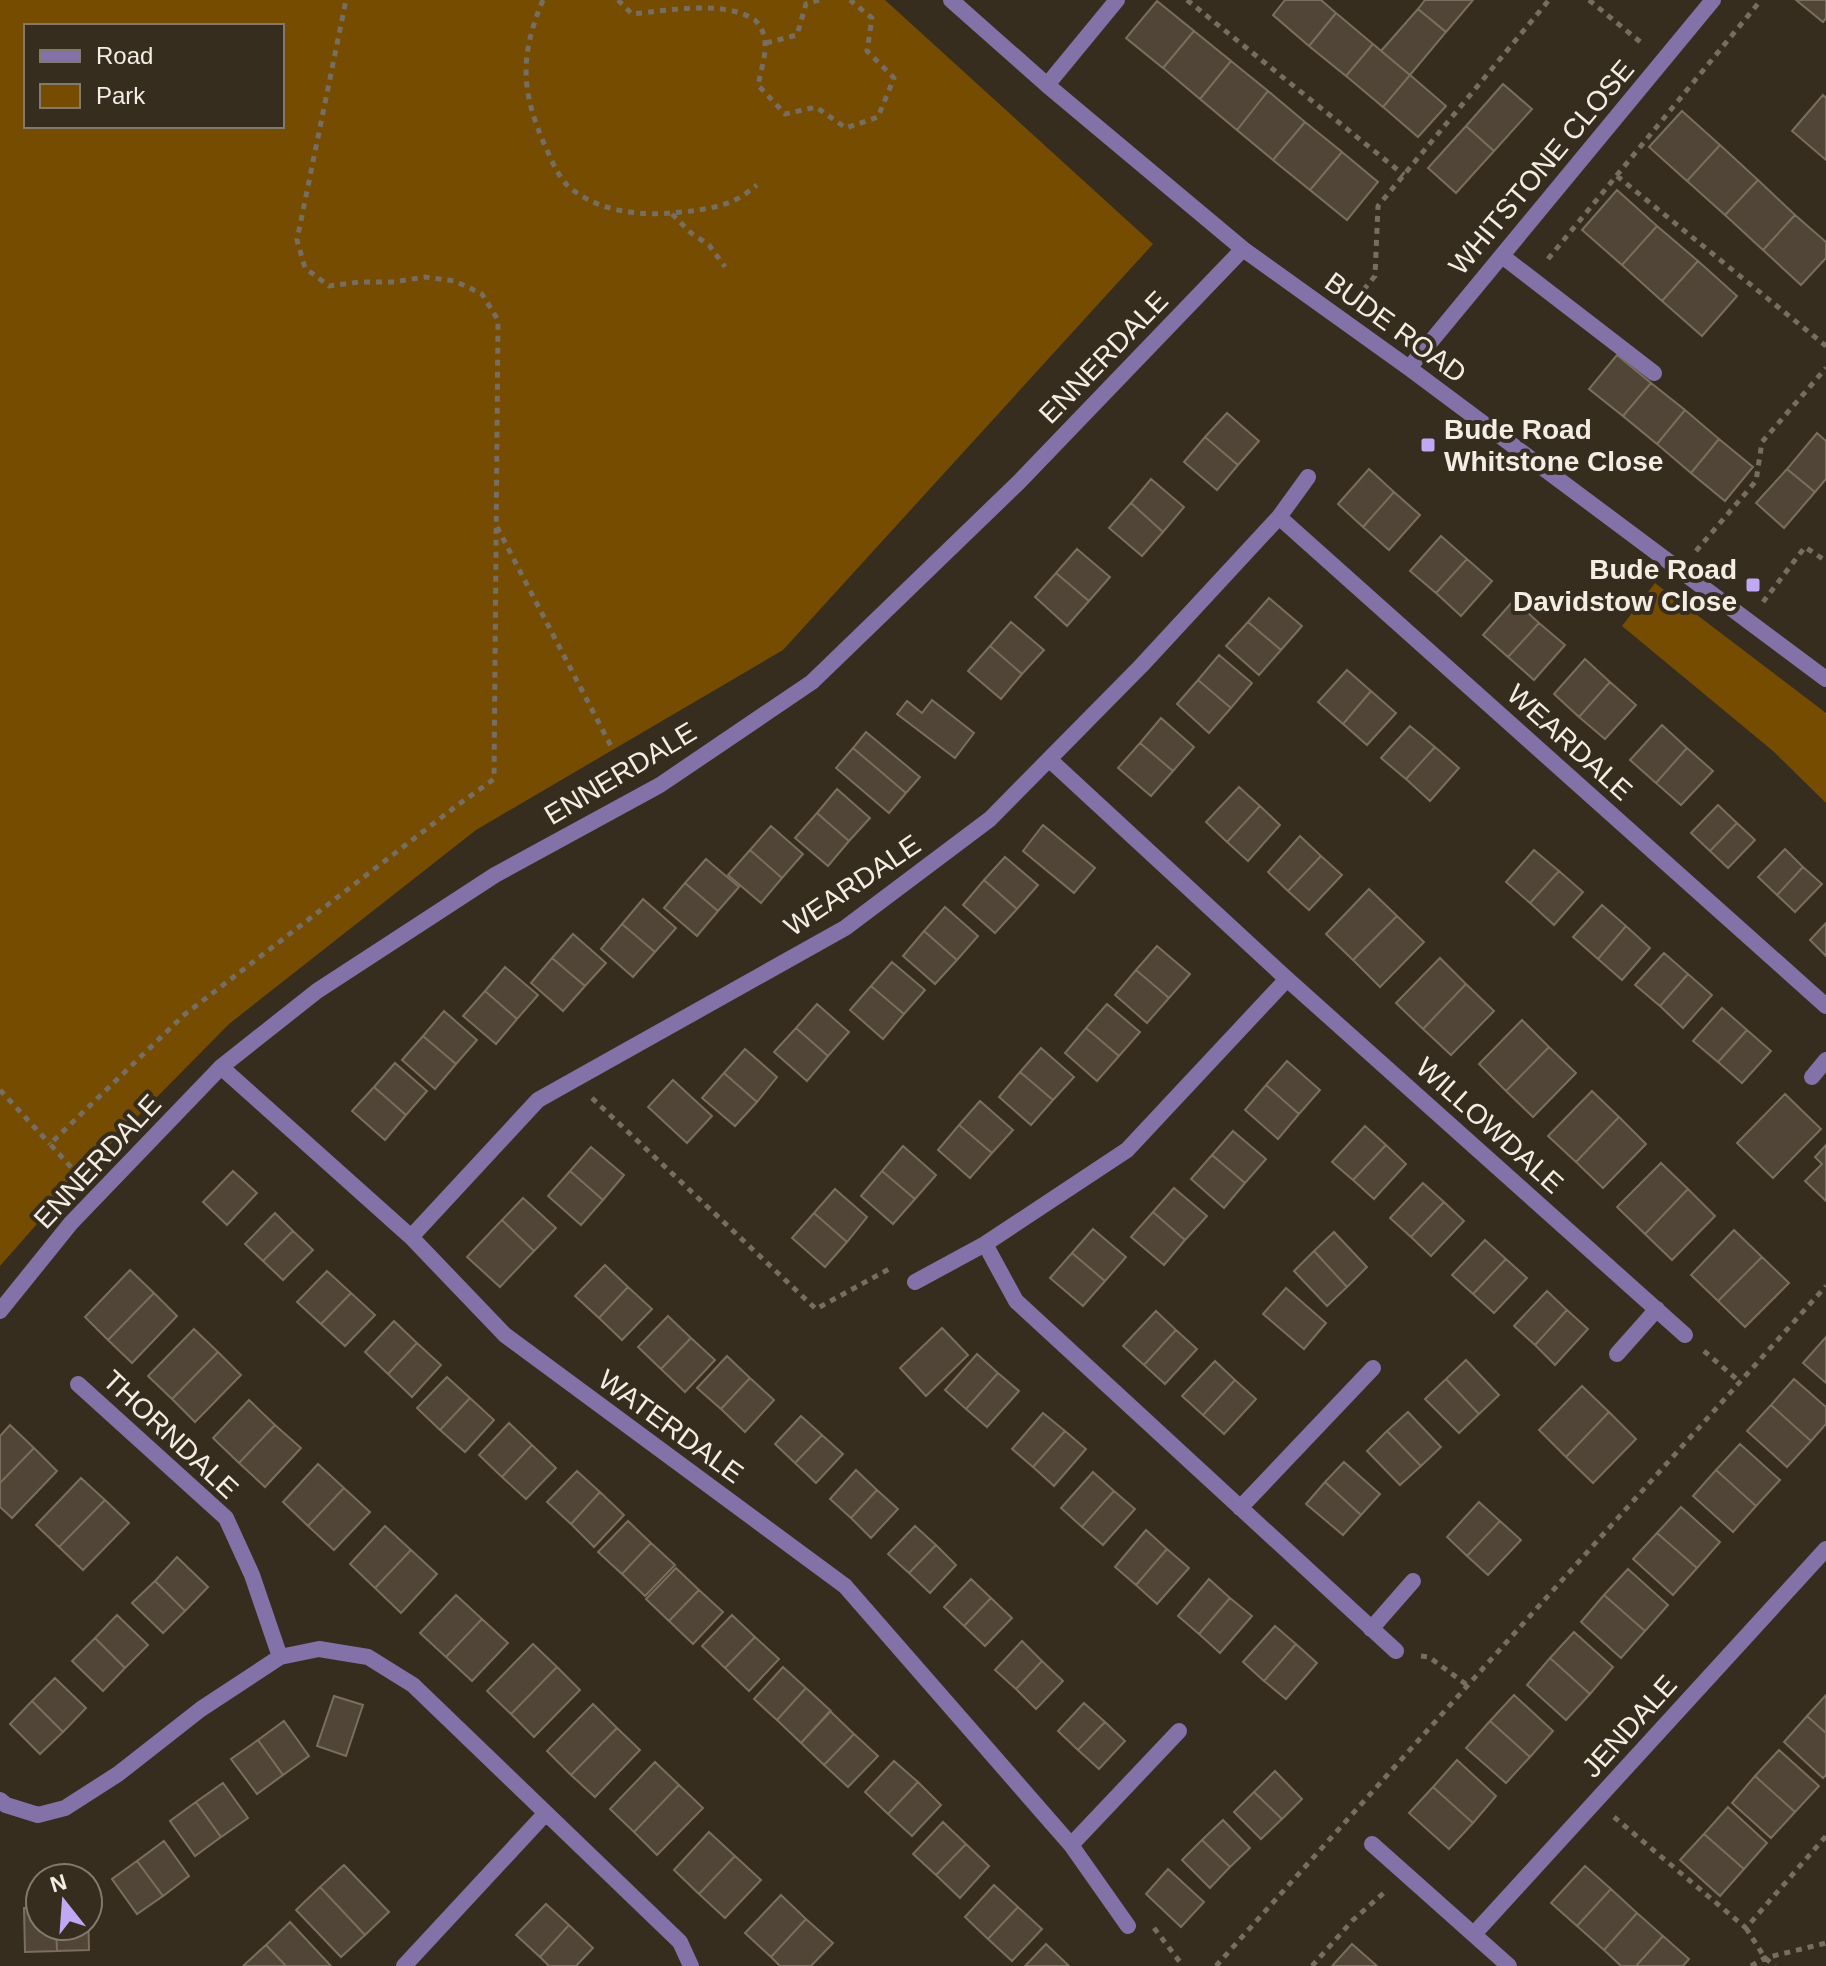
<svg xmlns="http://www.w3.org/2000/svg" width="1826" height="1966" font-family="Helvetica,sans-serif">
<rect width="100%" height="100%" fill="#372d1f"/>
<path fill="#754c00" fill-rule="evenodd" d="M0,0H885L1153,244L783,650L476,830L229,1024L79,1176L0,1266ZM282,26V126H26V26Z
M1655,583L1826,713V803L1773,751L1622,626Z"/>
<path fill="#504536" stroke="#7a6e5e" stroke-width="2" d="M1285,0H1321L1336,13L1309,46L1273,15Z
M1425,0H1473L1446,32L1418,9Z
M1796,0H1826V18L1823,22Z
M1157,1L1194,31L1163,68L1126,38Z
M1418,9L1446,32L1410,75L1381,51Z
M1336,13L1373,44L1346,76L1309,46Z
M1194,31L1231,61L1200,99L1163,68Z
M1373,44L1410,75L1383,107L1346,76Z
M1231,61L1268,91L1237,130L1200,99Z
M1410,75L1446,106L1418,137L1383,107Z
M1503,84L1532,109L1494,151L1466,126Z
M1268,91L1305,122L1273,160L1237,130Z
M1823,95L1826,98V160L1792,131Z
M1682,111L1720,145L1687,181L1649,147Z
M1305,122L1342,152L1310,190L1273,160Z
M1466,126L1494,151L1456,193L1428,168Z
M1720,145L1758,180L1725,215L1687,181Z
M1342,152L1378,182L1347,220L1310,190Z
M1758,180L1795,215L1763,250L1725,215Z
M1617,190L1657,226L1622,265L1582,230Z
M1795,215L1826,242V258L1801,285L1763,250Z
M1657,226L1698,261L1662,301L1622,265Z
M1698,261L1737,296L1702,336L1662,301Z
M1617,355L1651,383L1623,416L1589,389Z
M1651,383L1685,410L1657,444L1623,416Z
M1685,410L1719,439L1691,473L1657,444Z
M1227,413L1259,441L1238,465L1205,437Z
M1817,433L1826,441V479L1815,492L1787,469Z
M1205,437L1238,465L1217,490L1184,462Z
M1719,439L1753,467L1725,501L1691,473Z
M1369,469L1394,492L1363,527L1338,504Z
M1787,469L1815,492L1784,528L1756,503Z
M1151,479L1184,507L1163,532L1131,503Z
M1394,492L1420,515L1389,550L1363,527Z
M1131,503L1163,532L1142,556L1109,528Z
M1441,536L1467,559L1436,593L1410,571Z
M1077,549L1110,577L1089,601L1056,573Z
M1467,559L1492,581L1461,616L1436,593Z
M1056,573L1089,601L1067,626L1035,597Z
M1269,598L1302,626L1281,650L1248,622Z
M1514,600L1539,623L1508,657L1483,635Z
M1011,622L1044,650L1022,674L990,646Z
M1248,622L1281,650L1259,675L1226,646Z
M1539,623L1565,645L1534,680L1508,657Z
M990,646L1022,674L1001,699L968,671Z
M1219,655L1252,683L1231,708L1198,680Z
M1585,659L1610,682L1579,717L1554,694Z
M1347,670L1371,691L1343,724L1318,702Z
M1198,680L1231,708L1209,733L1177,704Z
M1610,682L1636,705L1605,739L1579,717Z
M1371,691L1396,713L1367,745L1343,724Z
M932,700L974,733L955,758L897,714L907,701L922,713Z
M1161,718L1194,747L1173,771L1140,743Z
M1662,725L1687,748L1656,783L1630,760Z
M1410,726L1435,747L1406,779L1381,758Z
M866,732L920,777L906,793L853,748Z
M1140,743L1173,771L1151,796L1118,768Z
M1435,747L1459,768L1430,801L1406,779Z
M853,748L906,793L889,813L836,768Z
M1687,748L1713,771L1681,805L1656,783Z
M1239,787L1260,806L1227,842L1206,822Z
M837,789L870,818L849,841L817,813Z
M1718,805L1737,823L1710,851L1691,833Z
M1260,806L1280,825L1248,861L1227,842Z
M817,813L849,841L828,866L795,838Z
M1737,823L1755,840L1728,868L1710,851Z
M1043,825L1095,868L1074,893L1023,851Z
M771,826L803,854L782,878L750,850Z
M1300,836L1321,856L1288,891L1268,872Z
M1785,849L1803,867L1777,895L1758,877Z
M750,850L782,878L761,903L728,875Z
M1534,850L1559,871L1530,903L1506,882Z
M1321,856L1342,875L1309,910L1288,891Z
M1005,857L1038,885L1017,909L984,880Z
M706,859L739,887L718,911L685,883Z
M1803,867L1822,884L1795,912L1777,895Z
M1559,871L1583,892L1554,925L1530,903Z
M984,880L1017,909L995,933L963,905Z
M685,883L718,911L697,936L664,908Z
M1369,889L1397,916L1353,960L1326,934Z
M643,899L676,928L655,952L622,924Z
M1602,905L1626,926L1598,959L1573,937Z
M945,907L978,936L957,960L924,931Z
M1397,916L1424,942L1380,987L1353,960Z
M1826,923V956L1810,940Z
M622,924L655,952L633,977L601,949Z
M1626,926L1650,948L1622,980L1598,959Z
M924,931L957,960L935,984L903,956Z
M573,934L606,963L585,986L552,958Z
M1157,946L1190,974L1169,998L1136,970Z
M1664,953L1688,974L1660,1006L1635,985Z
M552,958L585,986L563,1011L531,983Z
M1440,958L1466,984L1423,1029L1396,1003Z
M892,962L925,990L904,1014L871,986Z
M505,967L538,995L517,1019L485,991Z
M1136,970L1169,998L1147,1023L1115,995Z
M1688,974L1712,995L1683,1028L1660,1006Z
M1466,984L1494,1011L1451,1055L1423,1029Z
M871,986L904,1014L883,1039L850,1010Z
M485,991L517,1019L496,1044L463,1016Z
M817,1004L849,1032L828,1056L796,1028Z
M1107,1004L1140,1032L1119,1056L1086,1028Z
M1722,1008L1747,1030L1718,1062L1693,1041Z
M444,1011L477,1040L456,1064L423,1036Z
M1522,1020L1549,1047L1506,1091L1479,1064Z
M796,1028L828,1056L807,1081L774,1052Z
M1086,1028L1119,1056L1097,1081L1065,1053Z
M1747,1030L1771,1051L1742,1083L1718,1062Z
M423,1036L456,1064L435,1089L402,1060Z
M1549,1047L1576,1073L1533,1117L1506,1091Z
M1041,1048L1074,1077L1053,1100L1020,1072Z
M745,1049L777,1077L757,1102L724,1073Z
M1287,1061L1320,1090L1299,1114L1266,1085Z
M395,1063L427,1091L406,1115L374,1087Z
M1020,1072L1053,1100L1031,1125L999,1097Z
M724,1073L757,1102L735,1126L702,1098Z
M673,1080L712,1116L687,1143L648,1107Z
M1266,1085L1299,1114L1278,1139L1245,1110Z
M374,1087L406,1115L385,1140L352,1111Z
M1592,1091L1619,1117L1576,1162L1548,1136Z
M1785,1094L1821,1129L1773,1178L1737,1143Z
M980,1101L1013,1130L992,1153L959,1125Z
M1619,1117L1646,1144L1603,1188L1576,1162Z
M959,1125L992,1153L970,1178L938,1150Z
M1365,1126L1386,1145L1353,1180L1332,1162Z
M1233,1131L1266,1159L1245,1183L1212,1155Z
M1386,1145L1406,1164L1374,1199L1353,1180Z
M1826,1145V1201L1805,1181L1822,1164L1815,1157Z
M903,1146L936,1175L915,1199L882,1171Z
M591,1147L624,1175L603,1200L570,1171Z
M1212,1155L1245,1183L1224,1208L1191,1179Z
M1661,1163L1688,1189L1645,1234L1617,1207Z
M233,1171L257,1193L227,1225L203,1202Z
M570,1171L603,1200L581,1225L548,1196Z
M882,1171L915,1199L893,1224L861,1196Z
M1423,1183L1444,1202L1411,1237L1390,1218Z
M1174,1188L1207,1216L1185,1240L1153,1212Z
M835,1189L867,1217L847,1242L814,1213Z
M1688,1189L1715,1216L1672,1260L1645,1234Z
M523,1198L556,1228L534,1251L502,1220Z
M1444,1202L1464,1221L1431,1256L1411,1237Z
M1153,1212L1185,1240L1164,1265L1131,1237Z
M275,1213L293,1231L263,1261L245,1244Z
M814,1213L847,1242L825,1267L792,1238Z
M502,1220L534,1251L500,1287L467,1257Z
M1093,1229L1126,1257L1105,1281L1072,1253Z
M1734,1230L1762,1257L1718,1301L1691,1275Z
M293,1231L313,1250L283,1280L263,1261Z
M1334,1232L1367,1267L1347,1287L1314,1251Z
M1485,1240L1506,1259L1473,1294L1452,1275Z
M1314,1251L1347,1287L1327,1306L1294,1271Z
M1072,1253L1105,1281L1083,1306L1050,1278Z
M1762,1257L1789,1283L1745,1327L1718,1301Z
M1506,1259L1527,1278L1494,1313L1473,1294Z
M605,1265L628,1287L599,1318L575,1296Z
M130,1270L154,1293L108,1340L85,1317Z
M327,1271L351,1293L321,1324L297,1302Z
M628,1287L652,1309L622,1340L599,1318Z
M1286,1288L1326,1323L1304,1349L1263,1314Z
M1547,1291L1567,1310L1535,1345L1514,1326Z
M154,1293L177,1316L132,1363L108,1340Z
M351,1293L375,1315L345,1346L321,1324Z
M1567,1310L1588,1329L1555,1365L1535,1345Z
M1156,1311L1176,1330L1144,1365L1123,1346Z
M668,1316L691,1338L661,1369L638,1347Z
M394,1321L417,1343L388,1374L365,1352Z
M942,1328L968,1355L926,1396L900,1368Z
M194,1329L218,1352L172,1399L148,1376Z
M1176,1330L1197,1349L1165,1384L1144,1365Z
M1826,1337V1383L1803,1363Z
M691,1338L715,1360L685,1392L661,1369Z
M417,1343L441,1365L412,1397L388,1374Z
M218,1352L241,1375L195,1422L172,1399Z
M977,1354L998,1373L966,1409L945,1390Z
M727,1356L750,1378L721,1409L697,1388Z
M1466,1360L1499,1395L1479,1414L1446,1379Z
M1215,1361L1235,1380L1203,1415L1182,1396Z
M998,1373L1019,1391L987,1427L966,1409Z
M447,1377L470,1398L440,1430L417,1408Z
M750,1378L774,1400L745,1432L721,1409Z
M1446,1379L1479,1414L1459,1433L1425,1399Z
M1794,1379L1826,1407V1424L1811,1441L1771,1405Z
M1235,1380L1256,1399L1224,1434L1203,1415Z
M1582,1386L1609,1412L1566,1457L1539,1430Z
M470,1398L494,1420L465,1452L440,1430Z
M249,1400L275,1425L239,1463L213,1438Z
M1771,1405L1811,1441L1787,1467L1747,1431Z
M1408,1412L1441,1447L1421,1466L1387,1431Z
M1609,1412L1636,1439L1593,1483L1566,1457Z
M1043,1413L1065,1431L1033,1467L1012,1449Z
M801,1416L822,1435L795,1463L775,1444Z
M509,1423L532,1445L502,1477L479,1455Z
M10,1425L34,1448L0,1483V1436Z
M275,1425L301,1448L265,1487L239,1463Z
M1065,1431L1086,1449L1054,1486L1033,1467Z
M1387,1431L1421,1466L1400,1485L1367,1451Z
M822,1435L843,1454L816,1483L795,1463Z
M1740,1444L1780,1480L1756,1506L1716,1470Z
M532,1445L556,1468L526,1499L502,1477Z
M34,1448L57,1471L12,1518L0,1507V1483Z
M1344,1462L1380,1494L1361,1515L1325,1482Z
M318,1464L344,1488L308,1526L283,1502Z
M856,1470L877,1490L851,1518L830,1499Z
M1716,1470L1756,1506L1733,1532L1693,1496Z
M577,1471L600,1492L571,1524L547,1502Z
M1093,1472L1114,1491L1082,1527L1061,1508Z
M81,1478L105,1500L59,1547L36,1525Z
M1325,1482L1361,1515L1343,1535L1306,1504Z
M344,1488L370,1512L334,1550L308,1526Z
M877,1490L898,1509L871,1538L851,1518Z
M1114,1491L1135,1509L1103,1545L1082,1527Z
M600,1492L624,1515L594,1547L571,1524Z
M105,1500L129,1523L83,1570L59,1547Z
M1479,1502L1500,1521L1467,1556L1447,1537Z
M1681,1507L1720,1542L1697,1568L1657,1533Z
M628,1521L651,1543L622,1574L598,1552Z
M1500,1521L1521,1540L1488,1575L1467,1556Z
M385,1526L411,1550L375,1588L350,1564Z
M915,1526L936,1545L909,1573L888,1554Z
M1146,1530L1167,1549L1136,1585L1115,1567Z
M1657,1533L1697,1568L1673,1595L1633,1559Z
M651,1543L675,1565L645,1596L622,1574Z
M936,1545L956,1565L930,1593L909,1573Z
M1167,1549L1189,1568L1157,1604L1136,1585Z
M411,1550L437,1574L401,1613L375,1588Z
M177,1557L208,1587L185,1611L155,1581Z
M676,1568L699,1590L669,1621L646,1599Z
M1628,1569L1668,1605L1645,1631L1604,1595Z
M971,1579L991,1598L964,1626L944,1607Z
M1209,1579L1230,1598L1199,1634L1178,1616Z
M155,1581L185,1611L163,1633L132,1603Z
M699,1590L723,1612L693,1644L669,1621Z
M456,1595L482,1619L446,1657L420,1633Z
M1604,1595L1645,1631L1621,1658L1581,1622Z
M991,1598L1012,1618L985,1646L964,1626Z
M1230,1598L1252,1616L1220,1653L1199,1634Z
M117,1615L148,1645L125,1668L95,1638Z
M732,1615L755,1637L725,1668L702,1646Z
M482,1619L508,1643L472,1681L446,1657Z
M1275,1626L1296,1644L1264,1681L1243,1662Z
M1574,1632L1613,1667L1590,1694L1550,1658Z
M755,1637L779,1659L749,1691L725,1668Z
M95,1638L125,1668L103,1691L72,1661Z
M1022,1641L1042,1661L1016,1689L995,1670Z
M533,1644L557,1667L511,1714L487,1691Z
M1296,1644L1317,1663L1286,1699L1264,1681Z
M1550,1658L1590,1694L1566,1720L1527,1685Z
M1042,1661L1063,1681L1036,1709L1016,1689Z
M557,1667L580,1690L534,1737L511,1714Z
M783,1667L806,1688L777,1720L754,1699Z
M55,1678L86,1708L63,1732L32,1701Z
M806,1688L831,1711L801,1743L777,1720Z
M1514,1695L1553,1731L1530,1757L1490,1721Z
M1826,1695V1733L1807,1716Z
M334,1696L363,1705L346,1756L317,1746Z
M32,1701L63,1732L40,1754L10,1724Z
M1084,1703L1105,1722L1078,1750L1058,1731Z
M593,1704L617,1728L571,1775L547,1751Z
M830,1711L854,1734L824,1765L801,1743Z
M1807,1716L1826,1733V1775L1823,1778L1784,1742Z
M284,1721L309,1756L283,1775L258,1740Z
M1490,1721L1530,1757L1506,1783L1466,1748Z
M1105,1722L1125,1741L1099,1769L1078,1750Z
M617,1728L640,1750L595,1797L571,1775Z
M854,1734L878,1756L848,1787L824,1765Z
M258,1740L283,1775L257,1794L231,1759Z
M1779,1750L1819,1786L1795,1812L1755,1776Z
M1457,1760L1496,1796L1473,1823L1433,1787Z
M894,1761L918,1782L888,1814L865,1792Z
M655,1762L679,1785L634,1832L610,1809Z
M1275,1771L1302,1799L1282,1819L1254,1792Z
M1755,1776L1795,1812L1771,1838L1732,1803Z
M918,1782L941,1805L912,1836L888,1814Z
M223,1783L248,1818L221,1837L196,1802Z
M679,1785L703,1808L657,1855L634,1832Z
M1433,1787L1473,1823L1449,1849L1409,1813Z
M1254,1792L1282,1819L1261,1839L1234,1812Z
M196,1802L221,1837L195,1856L170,1821Z
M1728,1807L1767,1843L1744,1869L1704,1834Z
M1223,1820L1250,1848L1230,1867L1202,1840Z
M943,1822L966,1844L936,1875L913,1854Z
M709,1832L735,1856L699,1894L674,1870Z
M1704,1834L1744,1869L1720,1896L1680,1860Z
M1202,1840L1230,1867L1210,1888L1182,1860Z
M164,1841L189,1876L163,1896L137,1861Z
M966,1844L989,1866L960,1898L936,1875Z
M735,1856L761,1880L725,1918L699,1894Z
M137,1861L163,1896L137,1914L112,1879Z
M344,1865L389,1912L365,1935L320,1887Z
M1585,1866L1611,1889L1577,1926L1551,1903Z
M1168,1869L1204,1902L1181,1927L1146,1894Z
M994,1885L1018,1907L988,1939L965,1917Z
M320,1887L365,1935L341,1957L296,1910Z
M1611,1889L1637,1913L1604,1950L1577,1926Z
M781,1895L806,1919L771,1957L745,1933Z
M546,1904L569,1925L540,1957L516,1935Z
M88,1907L89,1950L57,1951L56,1926H88Z
M1018,1907L1042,1929L1012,1961L988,1939Z
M24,1908H40V1926H56L57,1951L25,1952Z
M1637,1913L1663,1936L1636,1966H1621L1604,1950Z
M806,1919L833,1943L811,1966H780L771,1957Z
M290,1922L331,1966H286L266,1945Z
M569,1925L593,1948L576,1966H549L540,1957Z
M1663,1936L1689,1959L1683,1966H1636Z
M1046,1944L1069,1966H1025Z
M1352,1944L1377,1966H1332Z
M266,1945L286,1966H243Z"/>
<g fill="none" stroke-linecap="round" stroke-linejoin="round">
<path stroke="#776e62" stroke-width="5" stroke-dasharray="6 6" stroke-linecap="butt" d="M543,0C519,57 521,92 546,148C551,159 558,176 567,185C594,210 636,216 671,213C693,211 717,209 737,199C744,196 751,189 757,185
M618,0L632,14C672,10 724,0 755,20C761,26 764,33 765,42C766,55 761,71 758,85L785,114L816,107L846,128L878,117L894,78L867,51L872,18L850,0
M1187,0L1404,175
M1589,0L1644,45
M766,43L797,35L806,4L819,0
M1617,176L1826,346
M672,214L691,233L709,245L725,267
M1548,259L1761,0
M1356,299L1375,276L1378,206L1549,0
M497,527L613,750
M1696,551L1756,481L1762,442L1826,368
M1763,602L1805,547L1826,561
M0,1090L50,1144
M592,1098L816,1309L891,1268
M79,1176L50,1144L184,1015L459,804L494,779L498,320L482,294L455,281L425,277L394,282H359L329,286L305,268L297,240L346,0
M1704,1351L1740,1382
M1421,1656L1429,1657L1467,1685
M1614,1817L1746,1928L1826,1836
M1154,1928L1183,1966
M1746,1928L1765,1958L1775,1966
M1216,1966L1826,1286
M1312,1966L1353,1920L1387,1890
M1751,1966L1765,1958L1826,1943"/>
<path stroke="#8372a8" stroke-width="16" d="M1502,256L1654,373"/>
<path stroke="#8372a8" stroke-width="16" d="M951,0L1047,85L1243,249L1409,368L1826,679
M1047,85L1117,0
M1409,368L1713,0
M1279,517L1826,1006
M1050,760L1287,979L1685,1335
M221,1067L411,1237L505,1335L845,1586L1071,1845L1128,1926
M1812,1077L1826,1060
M411,1237L538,1100L845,928L990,819L1141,666L1279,517L1308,477
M985,1244L1016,1301L1396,1651
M915,1282L985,1244L1127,1150L1287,979
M0,1311L71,1223L221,1067L317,991L495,875L660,785L812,682L1020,481L1243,249
M1617,1354L1657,1309
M78,1384L226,1518L252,1575L280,1657
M1240,1508L1373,1368
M1371,1629L1413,1581
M0,1800L6,1805L38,1815L65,1808L118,1774L201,1709L280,1657L319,1649L368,1657L413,1685L680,1942L691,1966
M1372,1844L1509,1966
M1071,1845L1179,1731
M1474,1934L1826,1549
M404,1966L545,1814"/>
</g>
<g fill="#c1a8f3" stroke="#372d1f" stroke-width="3">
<rect x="1420" y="437" width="16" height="16" rx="4"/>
<rect x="1745" y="577" width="16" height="16" rx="4"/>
</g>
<g text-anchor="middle" stroke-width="8" stroke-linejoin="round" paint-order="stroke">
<g font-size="28" fill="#f4ede4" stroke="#372d1f">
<text transform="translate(1541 167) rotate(-50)" y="10">WHITSTONE CLOSE</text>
<text transform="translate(1396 327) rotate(36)" y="10">BUDE ROAD</text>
<text transform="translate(1103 357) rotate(-46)" y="10">ENNERDALE</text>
<text transform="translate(1570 742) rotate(42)" y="10">WEARDALE</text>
<text transform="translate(620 773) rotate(-31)" y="10">ENNERDALE</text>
<text transform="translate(852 885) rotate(-34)" y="10">WEARDALE</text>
<text transform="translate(1490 1125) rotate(42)" y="10">WILLOWDALE</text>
<text transform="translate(97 1161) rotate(-47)" y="10">ENNERDALE</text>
<text transform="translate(671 1426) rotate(36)" y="10">WATERDALE</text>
<text transform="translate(171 1434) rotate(43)" y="10">THORNDALE</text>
<text transform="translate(1629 1726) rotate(-48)" y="10">JENDALE</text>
</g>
<g font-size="28" font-weight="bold" fill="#f4ede4" stroke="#372d1f" text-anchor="start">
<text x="1444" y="439">Bude Road<tspan x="1444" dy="32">Whitstone Close</tspan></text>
<text x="1737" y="579" text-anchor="end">Bude Road<tspan x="1737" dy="32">Davidstow Close</tspan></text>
</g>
</g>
<rect x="24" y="24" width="260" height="104" fill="#372d1f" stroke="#837a6e" stroke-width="2"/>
<rect x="40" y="50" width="40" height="12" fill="#8372a8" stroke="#837a6e" stroke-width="2"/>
<text x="96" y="64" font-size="24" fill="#f4ede4">Road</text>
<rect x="40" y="84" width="40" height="24" fill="#754c00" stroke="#837a6e" stroke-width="2"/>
<text x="96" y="104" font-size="24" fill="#f4ede4">Park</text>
<g transform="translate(64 1902) rotate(343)"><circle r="38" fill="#372d1f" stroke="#837a6e" stroke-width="2"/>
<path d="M0-6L14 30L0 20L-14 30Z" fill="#c1a8f3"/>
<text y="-12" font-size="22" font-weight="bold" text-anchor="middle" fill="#f4ede4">N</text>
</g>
</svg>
